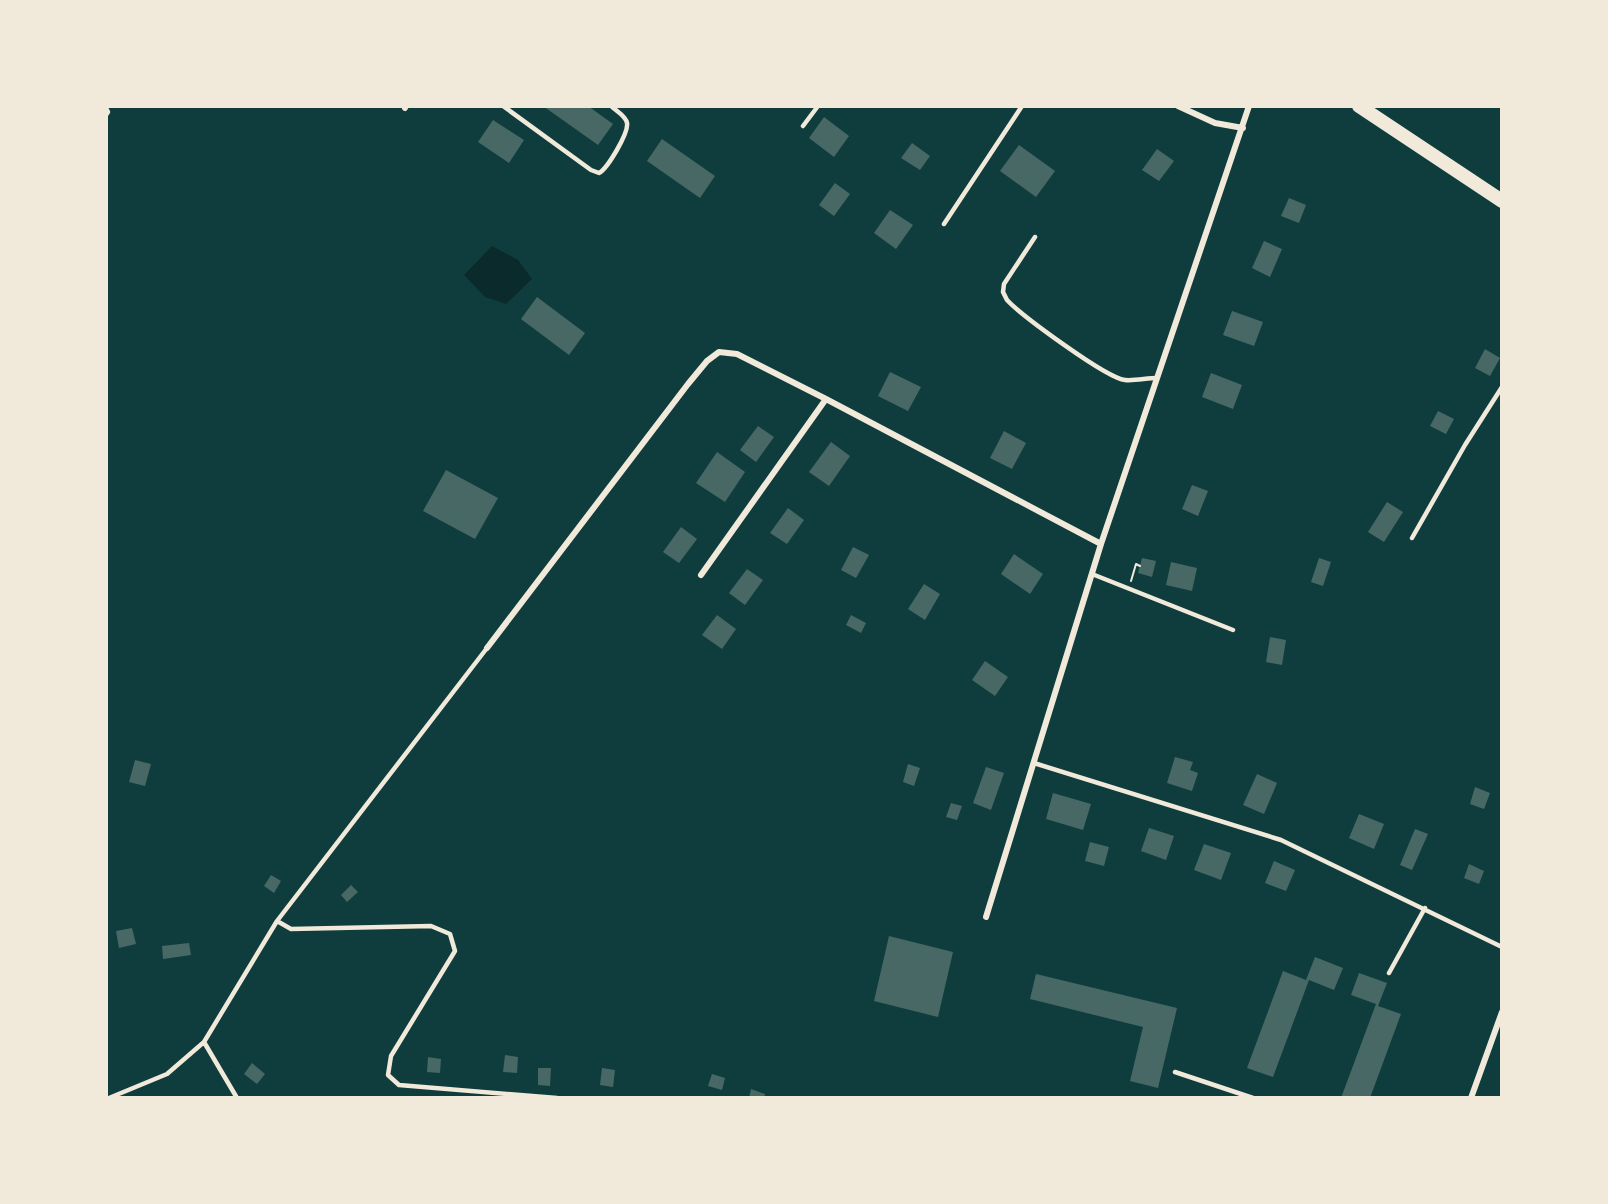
<svg xmlns="http://www.w3.org/2000/svg" width="1608" height="1204" font-family="'Exo 2',sans-serif">
<rect width="100%" height="100%" fill="#0f3d3e"/>
<path fill="#0a2a2b" d="M492,246L518,260L532,279L506,304L485,297L464,275Z"/>
<path fill="#486865" d="M543,106H588L613,124L598,145Z
M824,117L849,136L834,157L809,138Z
M493,120L524,140L509,163L478,142Z
M662,139L715,176L700,198L647,161Z
M912,143L930,156L920,170L901,158Z
M1019,145L1055,171L1036,197L1000,171Z
M1157,149L1174,161L1159,181L1142,170Z
M835,183L850,194L834,216L819,205Z
M1289,198L1306,205L1299,223L1281,216Z
M890,210L913,225L896,249L874,233Z
M1264,241L1282,249L1270,277L1252,268Z
M537,297L585,333L569,355L521,319Z
M1232,311L1263,322L1254,346L1223,335Z
M1485,349L1500,358L1490,376L1475,368Z
M890,372L921,387L908,411L878,396Z
M1211,373L1242,385L1233,409L1202,397Z
M1438,411L1454,419L1446,434L1430,426Z
M758,426L774,437L756,462L740,450Z
M1004,431L1026,443L1012,469L990,458Z
M831,442L850,456L829,486L809,472Z
M717,452L745,472L725,502L696,483Z
M446,470L498,498L475,539L423,511Z
M1192,485L1208,491L1198,516L1182,509Z
M1387,502L1403,512L1384,542L1368,532Z
M788,508L804,520L787,544L770,533Z
M681,527L697,539L679,563L663,552Z
M853,547L869,555L856,578L841,570Z
M1014,554L1043,574L1030,594L1001,574Z
M1142,558L1156,561L1152,577L1138,573Z
M1319,558L1331,562L1323,586L1311,582Z
M1171,562L1197,568L1192,591L1166,585Z
M747,569L763,580L745,605L729,593Z
M924,584L940,594L925,620L908,609Z
M717,615L736,629L722,649L702,635Z
M851,615L866,623L861,633L846,625Z
M1270,637L1286,640L1282,665L1266,662Z
M985,661L1008,677L995,696L972,680Z
M1175,757L1193,762L1190,770L1198,773L1192,791L1167,783Z
M135,760L151,764L145,786L129,782Z
M908,764L920,768L914,786L903,782Z
M986,767L1004,773L991,810L973,803Z
M1257,774L1277,783L1264,814L1243,805Z
M1475,787L1490,793L1484,809L1470,804Z
M1053,793L1091,804L1083,830L1046,819Z
M951,803L962,806L957,820L946,817Z
M1359,814L1384,824L1374,849L1349,838Z
M1149,828L1174,836L1166,860L1141,851Z
M1415,829L1428,834L1412,870L1400,865Z
M1090,842L1109,847L1104,866L1085,861Z
M1204,844L1231,853L1221,880L1194,870Z
M1274,861L1295,870L1286,891L1265,883Z
M1469,864L1484,871L1479,884L1464,878Z
M271,875L281,881L274,893L264,886Z
M351,885L358,892L347,902L341,895Z
M132,928L136,944L119,948L116,931Z
M889,936L953,952L938,1017L874,1001Z
M189,943L191,955L163,959L162,946Z
M1315,957L1343,968L1334,990L1309,980L1273,1077L1247,1068L1283,971L1306,980Z
M1359,973L1387,983L1378,1006L1401,1014L1370,1098H1341L1376,1004L1351,995Z
M1036,974L1177,1008L1158,1088L1130,1081L1143,1027L1030,999Z
M505,1055L518,1057L517,1073L503,1072Z
M428,1057L441,1059L440,1073L427,1072Z
M252,1063L265,1074L257,1084L244,1074Z
M538,1068H551L550,1086L538,1085Z
M602,1068L615,1070L613,1087L600,1085Z
M712,1074L725,1078L722,1090L708,1086Z
M751,1089L765,1094L764,1098H749Z"/>
<g fill="none" stroke-linecap="round" stroke-linejoin="round">
<path stroke="#f1e9da" stroke-width="2" d="M1131,581L1136,564L1140,566"/>
<path stroke="#f1e9da" stroke-width="4.5" d="M503,106L591,170L599,173C607,169 629,133 627,123C626,116 616,111 611,106
M106,108L108,112L106,115
M803,126L818,106
M944,224L1022,106
M1035,237L1004,284L1003,292L1007,300C1021,315 1106,378 1125,380C1135,381 1147,378 1157,378
M1412,538L1465,445L1502,387
M1092,574L1233,630
M1034,763L1281,840L1502,947
M277,921L291,929L431,926L450,934L455,951L391,1056L388,1075L399,1085L557,1098
M1389,973L1425,908
M204,1042L237,1098
M1175,1072L1253,1098
M109,1098L167,1074L204,1042L277,921L487,648"/>
<path stroke="#f1e9da" stroke-width="6" d="M1178,106L1215,123L1243,128
M405,108L406,106
M701,575L826,399
M487,648L688,384L707,361L719,352L737,354L826,399L1101,544
M986,917L1101,544L1249,106
M1471,1098L1502,1012"/>
<path stroke="#f1e9da" stroke-width="14" d="M1359,106L1502,201"/>
</g>
<rect width="1608" height="1204" fill="none" stroke="#f1e9da" stroke-width="216"/>
</svg>
